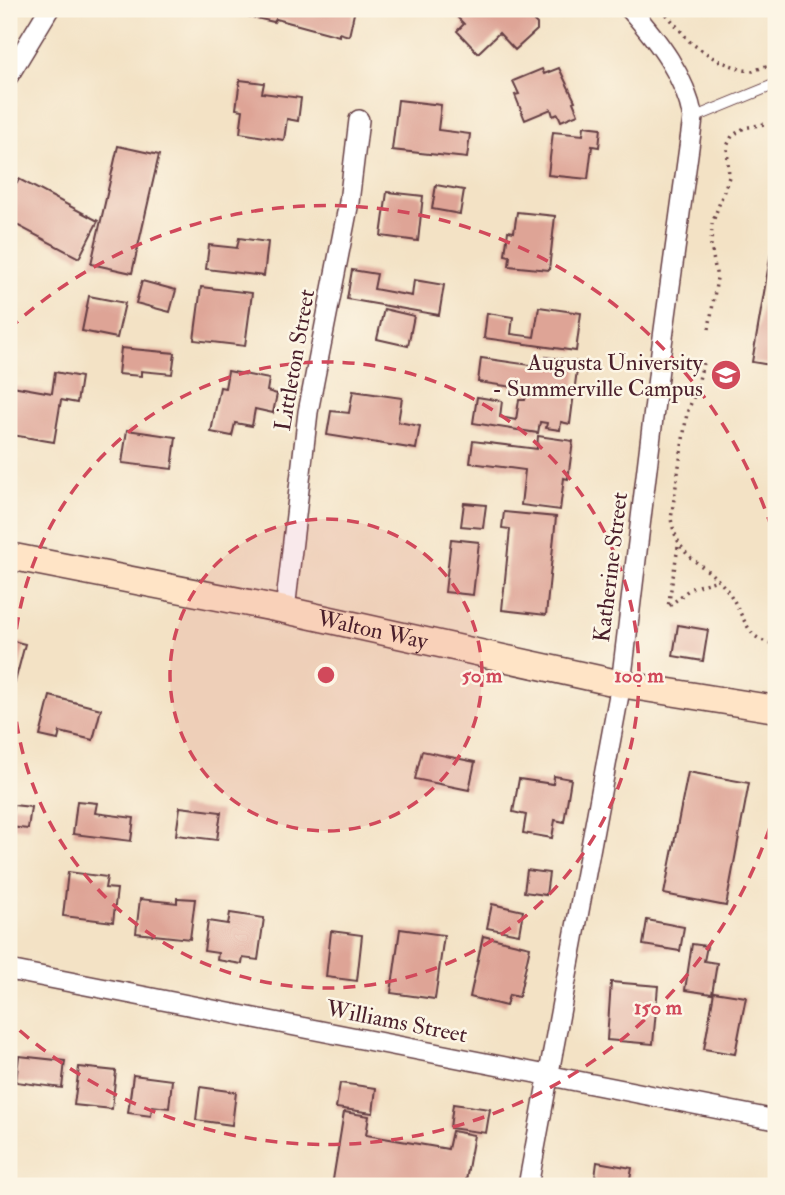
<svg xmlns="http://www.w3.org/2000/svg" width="785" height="1195" font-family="'IM FELL Double Pica',serif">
<rect width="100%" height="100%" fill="#fcf5e5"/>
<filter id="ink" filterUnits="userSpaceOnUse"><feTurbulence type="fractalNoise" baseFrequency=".0143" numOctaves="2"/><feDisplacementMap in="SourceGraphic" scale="14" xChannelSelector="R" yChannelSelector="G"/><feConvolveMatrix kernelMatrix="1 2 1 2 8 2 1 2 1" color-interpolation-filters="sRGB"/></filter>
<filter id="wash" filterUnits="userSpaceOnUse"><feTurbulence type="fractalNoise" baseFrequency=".00686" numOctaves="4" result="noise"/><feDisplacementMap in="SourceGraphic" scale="28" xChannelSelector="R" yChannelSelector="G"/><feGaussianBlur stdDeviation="1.57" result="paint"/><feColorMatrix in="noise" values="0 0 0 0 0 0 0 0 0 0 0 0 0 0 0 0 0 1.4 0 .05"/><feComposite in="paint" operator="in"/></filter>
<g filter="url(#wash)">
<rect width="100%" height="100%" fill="#f3e2c5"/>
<g id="blocks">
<path fill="#dea496" d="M233,9H355L349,36L339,33V36L276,19L274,22L243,15V12H232Z
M458,9H522L537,24V30L515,50L499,33L478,53L457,31L464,24L458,18L463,13Z
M559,68L575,101L573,102L578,114L561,121L558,114L553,116L551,109L525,120L515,95L519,94L513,81L542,69L544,74Z
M240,80L264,83L262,93L301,98L298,121L287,119L284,140L240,133L243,110L236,109Z
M398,100L441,105L438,130L470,134L467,158L392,150Z
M584,126L601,128L599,147L592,146L588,179L548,175L553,132L583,135Z
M118,146L159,155L132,273L91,264Z
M9,179L17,183L19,179L98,221L79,258L9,221Z
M436,185L464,190L460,214L432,209Z
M387,192L423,196L418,241L381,236Z
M517,212L555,216L549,270L509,266L510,256L505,255L508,231L514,232Z
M775,229H776V366L752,362Z
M239,238L268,242L264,276L206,269L209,245L237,248Z
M352,270L377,274L374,289L412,296L414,280L444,285L439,315L347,299Z
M142,281L176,290L170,312L136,303Z
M201,287L252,293L245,346L194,340Z
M89,296L125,303L117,338L82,331Z
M539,307L581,313L576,351L484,338L487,313L513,317L511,334L534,337Z
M384,309L414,316L408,346L377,339Z
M121,348L175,353L172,374L141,371V376L118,374Z
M546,357L578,362L570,424L561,422L560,430L546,428L547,423L540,422L538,433L473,423L477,397L502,401L500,417L516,420L519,400H525L527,389L478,382L481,358L544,367Z
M228,371L269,379L267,391L277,394L273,413L255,409L252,426L235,423L232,436L211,432L220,387L225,388Z
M55,372L81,377L77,403L61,400L54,442L12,435L14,422L9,421L12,386L52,393Z
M353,391L402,398L398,422L420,426L416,449L327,435L331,411L349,413Z
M127,430L176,437L172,469L122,463Z
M538,436L573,441L568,479L564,478L560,510L521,505L525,470L470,463L473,441L537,449Z
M464,503L486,505L483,528L461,526Z
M504,512L556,517L546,615L502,610L510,529L502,528Z
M451,539L479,542L473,595L445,592Z
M678,625L708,630L703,661L673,656Z
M9,640L25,644L15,682L9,680Z
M50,696L101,709L93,740L60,732L58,740L40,736Z
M422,751L475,762L469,790L415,779Z
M688,772L749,783L726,906L664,894Z
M554,776L571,779L564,822L555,820L552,838L523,833L526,815L513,812L519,779L553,784Z
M77,801L97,803L95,813L134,818L131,841L73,834Z
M13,805L31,807L28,829L10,827Z
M180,807L221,812L217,840L176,835Z
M527,870L549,873L546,895L524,892Z
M68,872L107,877L105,888L117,889L113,922L63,916Z
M177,898L195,899L190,939L136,933L140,899L177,903Z
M492,904L523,911L519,934L487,928Z
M230,913L264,918L258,960L243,958L242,964L217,960L218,953L204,951L208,921L228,924Z
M647,920L684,927L680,951L643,945Z
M400,929L444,935L435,999L391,993Z
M331,931L362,935L357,981L326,977Z
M483,936L530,947L519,997L509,995L506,1006L470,997Z
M692,944L707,946L704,961L717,963L712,994L685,990Z
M611,982L658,986L653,1044L607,1040Z
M714,992L746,997L735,1054L704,1049Z
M19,1056L65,1061L62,1088L16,1082Z
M79,1067L116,1071L112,1109L74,1105Z
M133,1075L172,1080L169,1108L152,1106L151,1116L128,1113Z
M340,1083L376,1088L373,1113L336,1108Z
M200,1087L236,1092L232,1125L196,1120Z
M453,1104L490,1109L486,1133L450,1128Z
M344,1112L369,1116L366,1135L448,1149L452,1131L474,1135L465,1186H332Z
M597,1162L632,1168L629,1186H594Z
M694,1182L711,1185V1186H693Z"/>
</g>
</g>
<g filter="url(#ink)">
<use href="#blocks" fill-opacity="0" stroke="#633c42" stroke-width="2"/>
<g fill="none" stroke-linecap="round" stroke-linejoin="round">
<g stroke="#633c42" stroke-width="12">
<path id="lane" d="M693,118L776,84"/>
</g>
<g stroke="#633c42" stroke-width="22">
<path id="street" d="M9,75L49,9
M285,610L308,412L349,202L359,120
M9,970L776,1120
M528,1186L621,684L661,352L693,118C685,75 658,41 630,9"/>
</g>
<g stroke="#633c42" stroke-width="29">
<g id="secondary">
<path id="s1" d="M9,556L285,610L626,685L776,709"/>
</g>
</g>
<path stroke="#633c42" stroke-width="3.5" stroke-dasharray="2 5" stroke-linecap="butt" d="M662,9L691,43L715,59L743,70L753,71L776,62
M709,329L717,278L711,246L712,224L729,177L727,146L732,136L744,128L764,124
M703,363L697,388L687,413L671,519C680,564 703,559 727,590C737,603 742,620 752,633C758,640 768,643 776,644
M678,547L668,607L691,588L718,580"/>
<use href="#lane" stroke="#fff" stroke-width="10"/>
<use href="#street" stroke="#fff" stroke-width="19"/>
<use href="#secondary" stroke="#ffe4c6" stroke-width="26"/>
</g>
</g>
<circle cx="326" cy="675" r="156" fill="#d1495b" fill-opacity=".12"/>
<g fill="none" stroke="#d1495b" stroke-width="3.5" stroke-dasharray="12 9">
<circle cx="326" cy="675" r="156"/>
<circle cx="326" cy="675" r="313"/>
<path d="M776 808A469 469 0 0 1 9 1021M9 329A469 469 0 0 1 776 542"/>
</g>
<defs>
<g id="university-disc" transform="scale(1.575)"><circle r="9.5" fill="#d1495b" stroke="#fcf5e5"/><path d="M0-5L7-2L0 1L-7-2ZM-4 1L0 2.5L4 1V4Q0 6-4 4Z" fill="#fff"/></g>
</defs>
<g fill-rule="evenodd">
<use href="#university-disc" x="726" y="375"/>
</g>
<g text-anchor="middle" stroke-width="5" stroke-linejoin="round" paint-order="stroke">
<g font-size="23" fill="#4a1f2b" stroke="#fcf5e5">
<text transform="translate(294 360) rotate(-80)" y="8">Littleton Street</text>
<text transform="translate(610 567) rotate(-83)" y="8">Katherine Street</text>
<text dy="8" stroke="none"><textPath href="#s1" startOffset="371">Walton Way</textPath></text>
<text transform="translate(397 1021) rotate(11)" y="8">Williams Street</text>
</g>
<g font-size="23" fill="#4a1f2b" stroke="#fcf5e5" text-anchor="end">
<text x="703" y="370">Augusta University<tspan x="703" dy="26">- Summerville Campus</tspan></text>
</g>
</g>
<circle cx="326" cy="675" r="10" fill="#d1495b" stroke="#fcf5e5" stroke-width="3.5"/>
<g font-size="21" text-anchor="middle" font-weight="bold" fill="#d1495b" stroke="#fcf5e5" stroke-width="5" stroke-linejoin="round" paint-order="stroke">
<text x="482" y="682">50 m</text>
<text x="639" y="682">100 m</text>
<text x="658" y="1014">150 m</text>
</g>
<rect width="785" height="1195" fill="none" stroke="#fcf5e5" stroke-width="35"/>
</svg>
